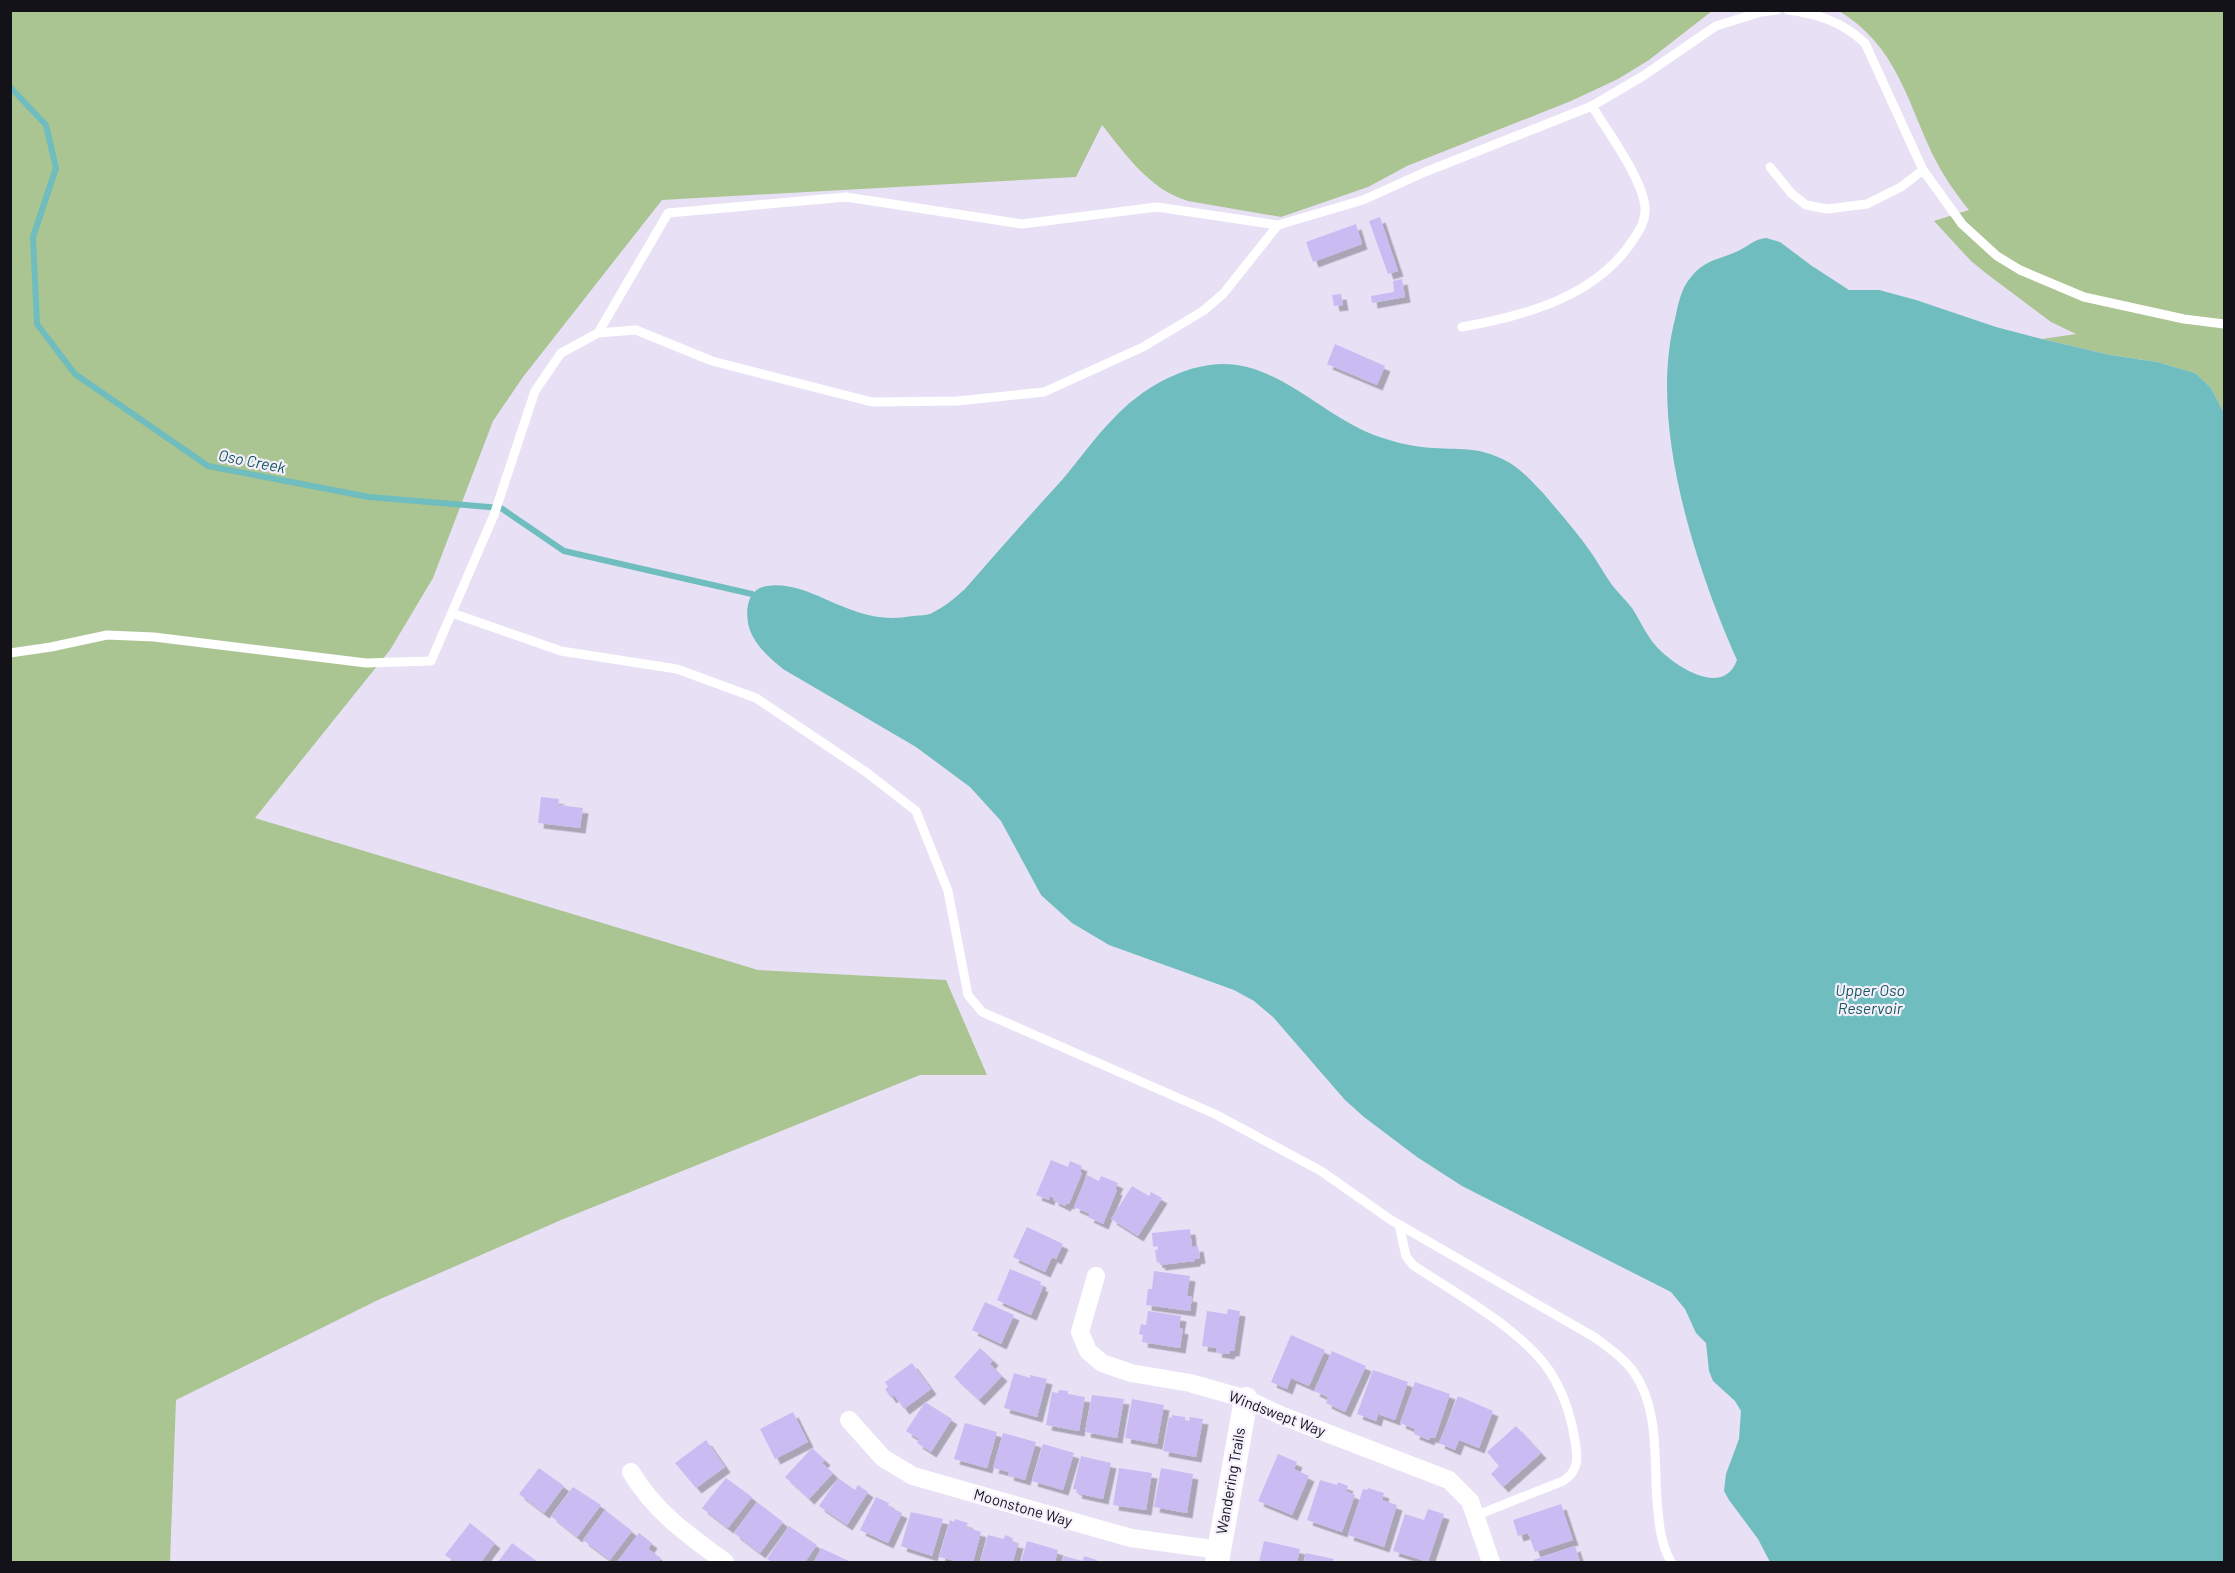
<svg xmlns="http://www.w3.org/2000/svg" width="2235" height="1573" font-family="Barlow,sans-serif">
<defs>
<filter id="shadow"><feDropShadow dx="5.5" dy="5.5" stdDeviation="0" flood-color="#0004"/></filter>
</defs>
<rect width="100%" height="100%" fill="#e8e1f6"/>
<path fill="#aac492" d="M11,11H1712L1649,60L1618,79L1571,101L1407,166L1368,187L1281,217L1188,201C1149,189 1127,156 1102,125L1076,177L662,200L523,377L493,421L433,578L390,650L255,818L758,970L946,980L987,1075H920L561,1220L378,1300L176,1400L170,1562H11Z
M1839,11H2224V413L2211,388L2195,373L2157,362L2110,355L2042,339L2076,334L2051,322L1987,274L1971,261L1934,221L1969,210C1956,194 1944,177 1935,159C1907,102 1898,47 1839,11Z"/>
<path fill="#6fbdbe" d="M1766,238L1780,242L1812,266L1849,290H1879L1916,300L1996,327L2042,339L2110,355L2157,362L2195,373L2211,388L2224,413V1562H1770L1758,1539L1729,1500L1724,1491L1726,1474L1739,1439L1741,1411L1735,1401L1713,1381L1709,1371L1706,1343L1696,1333L1685,1309L1671,1292L1462,1186L1417,1157L1364,1117L1345,1100L1273,1017L1254,1001L1234,990L1109,945L1072,923L1041,895L1001,821L970,787L916,747L783,669C772,660 759,649 752,635C744,619 744,589 767,586C787,583 807,591 825,599C857,613 878,622 913,616C920,615 926,616 932,613C944,607 955,598 965,589C997,552 1029,516 1062,480C1079,460 1094,438 1113,419C1144,385 1199,354 1247,367C1293,379 1328,417 1374,435C1393,442 1413,447 1433,448C1465,450 1479,446 1510,463C1523,471 1532,482 1543,493C1559,512 1576,531 1590,551C1598,562 1604,574 1612,585C1618,593 1626,600 1632,608C1640,620 1646,635 1656,646C1673,665 1723,699 1737,660C1695,565 1648,423 1675,319C1678,305 1681,288 1691,277C1704,260 1721,259 1738,251C1749,246 1754,239 1766,238Z"/>
<g fill="none" stroke-linecap="round" stroke-linejoin="round">
<path stroke="#6fbdbe" stroke-width="6" d="M10,87L46,125L56,168L33,237L37,324L75,374L208,466L369,497L501,508L564,551L752,594"/>
</g>
<path fill="#cabbf2" filter="url(#shadow)" d="M1380,217L1398,271L1388,274L1369,221Z
M1356,224L1362,244L1313,262L1306,242Z
M1402,279L1405,297L1372,303L1371,296L1394,292L1393,281Z
M1341,294L1343,305L1334,306L1332,295Z
M1335,344L1385,366L1377,385L1327,364Z
M541,797L559,799L558,805L583,808L580,828L538,823Z
M1051,1160L1068,1167L1070,1161L1082,1166L1080,1172L1082,1173L1069,1204L1067,1203L1065,1206L1053,1200L1054,1198L1050,1196L1049,1200L1036,1195Z
M1087,1175L1099,1181L1101,1176L1118,1183L1115,1189L1117,1190L1103,1224L1088,1217L1090,1214L1074,1207Z
M1132,1186L1149,1196L1151,1192L1162,1198L1138,1236L1111,1219Z
M1027,1227L1063,1244L1056,1259L1052,1257L1045,1272L1013,1257Z
M1190,1229L1192,1247L1198,1246L1200,1258L1195,1259V1261L1160,1265L1159,1262L1157,1263L1155,1250H1158V1246L1153,1247L1152,1233Z
M1010,1269L1041,1282L1040,1285L1043,1287L1031,1315L997,1300Z
M1154,1271L1190,1276L1187,1296L1192,1297L1190,1311L1146,1305L1148,1289H1152Z
M985,1302L1014,1315L1001,1344L972,1330Z
M1228,1309L1240,1311L1234,1351H1230L1229,1354L1216,1352L1217,1348L1202,1346L1207,1311L1227,1314Z
M1148,1311L1181,1316L1179,1328L1183,1329L1180,1348L1142,1342L1143,1335L1139,1334L1141,1324L1146,1325Z
M1291,1335L1325,1350L1309,1386L1291,1378L1287,1389L1271,1382Z
M980,1348L993,1360L990,1364L1002,1376L979,1400L954,1377Z
M1332,1351L1366,1366L1345,1412L1326,1403L1328,1397L1314,1391Z
M912,1363L931,1389L904,1409L894,1395L891,1398L885,1389L888,1387L885,1382Z
M1373,1370L1408,1382L1395,1420L1378,1414L1376,1421L1357,1414Z
M1014,1373L1030,1378V1375L1047,1379L1037,1417L1004,1408Z
M1415,1382L1450,1394L1435,1438L1430,1437L1429,1440L1414,1434L1415,1429L1400,1423Z
M1059,1390L1068,1391V1394L1085,1397L1079,1431L1046,1425L1052,1392L1058,1393Z
M1092,1395L1124,1399L1117,1438L1085,1432Z
M1458,1396L1493,1411L1479,1448L1459,1440L1455,1450L1439,1443Z
M1132,1399L1164,1405L1157,1444L1125,1438Z
M925,1402L952,1419L931,1452L917,1443L919,1439L906,1431Z
M793,1412L808,1442L775,1459L760,1429Z
M1172,1415L1185,1417V1420L1189,1421L1190,1417L1203,1419L1196,1457L1163,1451L1169,1417L1172,1418Z
M965,1423L997,1432L987,1468L954,1459Z
M1516,1426L1541,1453L1503,1487L1491,1474L1499,1466L1487,1452Z
M1003,1433L1036,1442L1025,1480L1008,1475L1009,1472L993,1468Z
M706,1440L725,1467L696,1488L675,1463Z
M1043,1444L1074,1453L1063,1490L1032,1481Z
M812,1448L825,1460L822,1463L833,1473L809,1499L785,1477Z
M1278,1454L1297,1462L1294,1469L1309,1476L1292,1515L1258,1501Z
M1081,1456L1111,1463L1103,1499L1076,1493L1077,1490L1073,1489Z
M539,1468L564,1486L544,1513L519,1494Z
M1119,1468L1152,1473L1146,1510L1113,1505Z
M1161,1468L1193,1474L1187,1513L1154,1507Z
M726,1478L752,1497L728,1528L702,1508Z
M838,1478L855,1490L858,1485L868,1492L847,1525L819,1506Z
M1320,1480L1337,1485L1338,1482L1348,1486L1346,1491L1355,1495L1342,1532L1307,1520Z
M573,1487L601,1505L577,1537L551,1516Z
M1368,1488L1384,1493L1382,1500L1397,1505L1384,1547L1348,1535L1363,1489L1367,1490Z
M876,1497L889,1503L888,1506L902,1513L888,1543L860,1530Z
M757,1502L783,1522L760,1553L734,1533Z
M1561,1504L1573,1540L1535,1552L1528,1533L1518,1536L1513,1520Z
M1428,1509L1444,1514L1428,1562L1393,1551L1405,1514L1424,1520Z
M605,1510L632,1531L610,1560L583,1540Z
M911,1512L943,1519L932,1556L901,1546Z
M955,1519L968,1523L966,1527L981,1532L973,1562H960L939,1557L950,1520L954,1522Z
M470,1523L495,1543L481,1562H455L445,1555Z
M789,1526L817,1545L805,1562H772L767,1559Z
M639,1533L652,1543L648,1549L661,1558L658,1562H617Z
M988,1535L1004,1539L1005,1535L1013,1538L1012,1542L1018,1543L1013,1562H980Z
M1027,1541L1058,1550L1055,1562H1021Z
M1264,1541L1300,1549L1297,1562H1259Z
M512,1543L538,1562H498Z
M1575,1546L1580,1562H1534L1533,1560Z
M821,1548L851,1562H814Z
M1306,1553L1334,1559L1333,1562H1304Z
M1064,1556L1083,1561L1084,1556L1097,1560L1096,1562H1062Z"/>
<g fill="none" stroke-linecap="round" stroke-linejoin="round">
<path stroke="#fff" stroke-width="9" d="M1788,10C1819,14 1842,22 1865,43L1923,170L1962,224L1997,256L2020,270L2084,297L2184,319L2224,324
M1770,167L1791,193L1806,205L1827,209L1867,204L1901,187L1923,170
M1462,327C1524,316 1596,297 1633,240C1640,230 1646,220 1645,207C1642,178 1608,132 1592,106
M598,333L668,213L846,197L1022,224L1157,207L1278,225
M452,613L561,651L677,669L756,698L866,772L916,811L948,891L968,995L982,1012L1215,1114L1321,1171L1391,1220L1594,1337C1609,1348 1625,1359 1635,1374C1659,1410 1654,1459 1657,1500C1659,1523 1660,1542 1671,1562
M10,653L51,647L107,635L154,637L366,663L431,661L494,515L535,391L561,353L598,333L636,330L712,361L872,402L957,401L1044,392L1143,347L1203,311L1223,294L1278,225L1363,200L1425,172L1592,106L1643,76L1716,26L1761,12L1777,10
M1399,1225L1406,1256L1413,1265C1456,1294 1531,1334 1555,1380C1565,1398 1572,1420 1575,1441C1578,1458 1579,1471 1563,1481L1475,1516"/>
<path stroke="#fff" stroke-width="18" d="M1096,1276L1080,1332L1088,1351L1102,1363L1131,1373L1190,1383L1246,1399L1280,1415L1449,1480L1470,1501L1491,1562
M849,1420L883,1458L913,1476L1131,1538L1219,1550
M631,1472C654,1511 689,1536 725,1562"/>
<path stroke="#fff" stroke-width="24" d="M1217,1562L1246,1399"/>
</g>
<g text-anchor="middle" stroke-width="4.5" stroke-linejoin="round" paint-order="stroke">
<g font-size="15" fill="#141219" stroke="#f4effc">
<text transform="translate(1277 1414) rotate(21)" y="5">Windswept Way</text>
<text transform="translate(1231 1481) rotate(-80)" y="5">Wandering Trails</text>
<text transform="translate(1023 1508) rotate(16)" y="5">Moonstone Way</text>
</g>
<g font-size="16" font-style="italic" fill="#16595a" stroke="#f4effc">
<text transform="translate(252 461) rotate(11)" y="6">Oso Creek</text>
<text x="1870" y="996">Upper Oso<tspan x="1870" dy="18">Reservoir</tspan></text>
</g>
</g>
<rect width="2235" height="1573" fill="none" stroke="#141219" stroke-width="24"/>
</svg>
